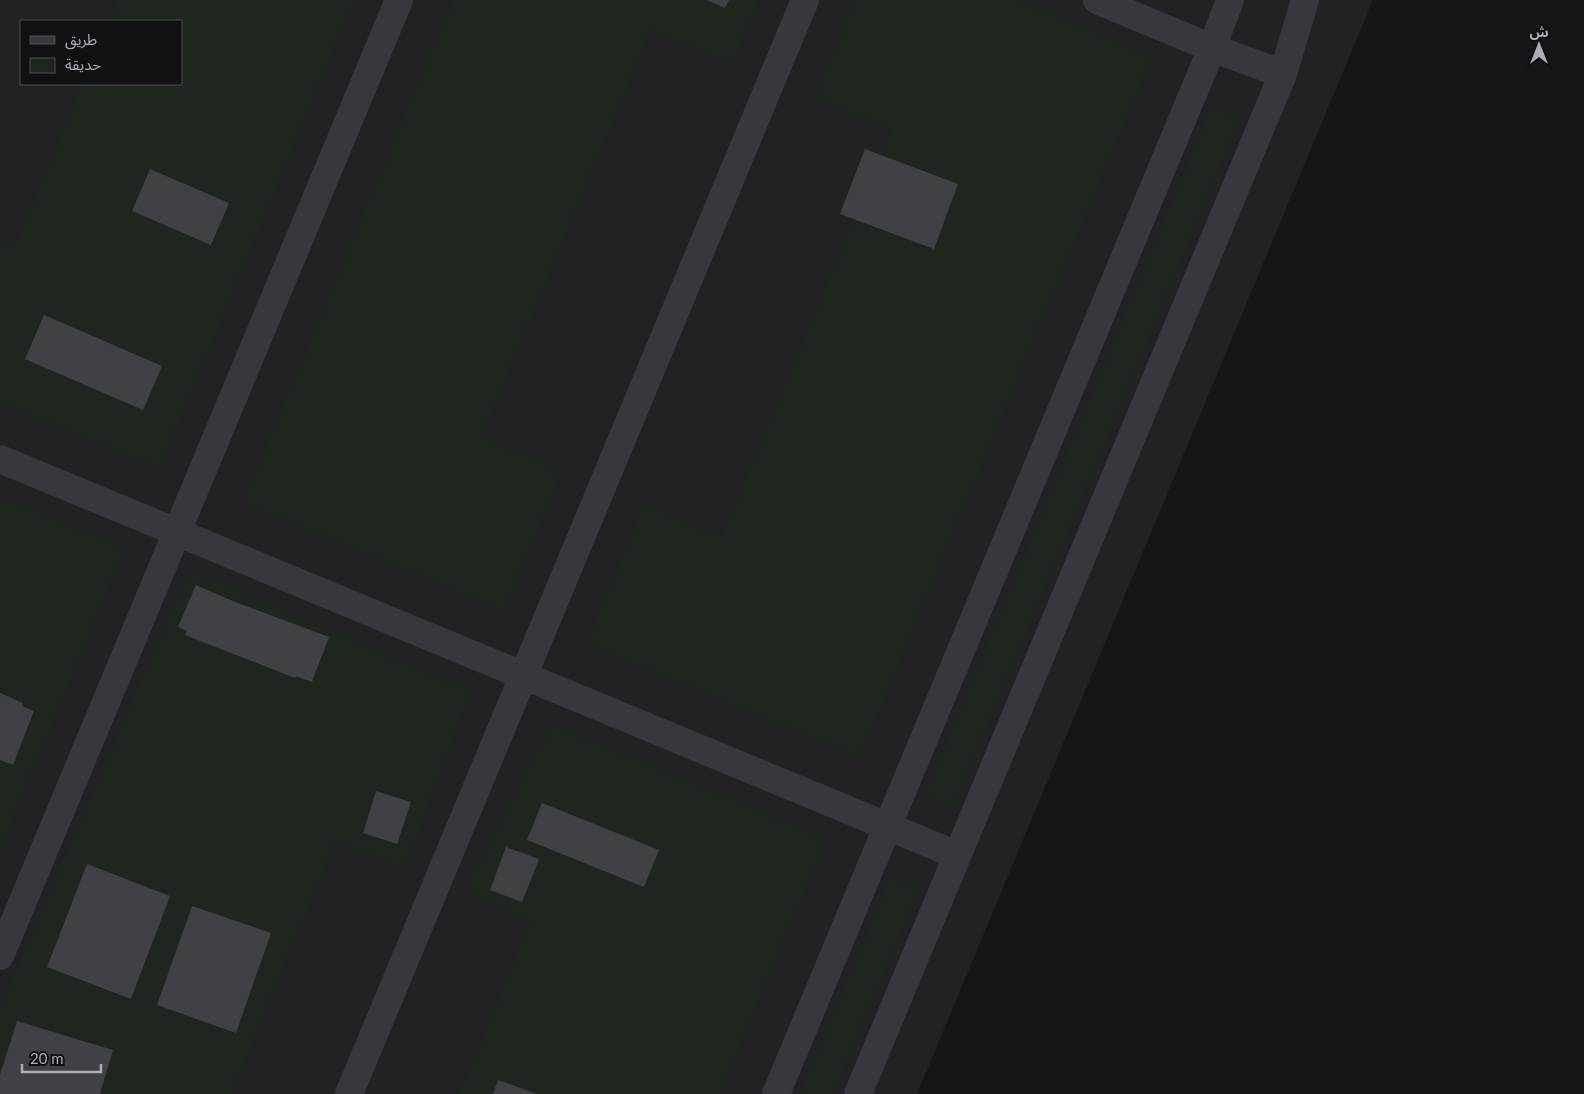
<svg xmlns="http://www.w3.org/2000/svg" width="1584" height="1094" font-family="Lato,'Noto Sans Arabic',sans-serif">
<rect width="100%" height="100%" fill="#161618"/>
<path fill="#222225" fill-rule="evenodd" d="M0,0H1373L917,1094H0ZM21,21H181V84H21Z"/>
<path fill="#1e261f" d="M117,0H355L160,469L0,403V238L15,244L82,84H181V21H108Z
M452,0H759L733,65L651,31L482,437L563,471L504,611L242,503Z
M854,0H1018L1153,56L860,758L585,644L644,504L721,536L891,130L813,98Z
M1211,106L1241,118L953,809L923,797Z
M0,496L126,548L0,851Z
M188,569L471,691L405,870L336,841L232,1094H0V1007Z
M552,724L827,838L720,1094H459L529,923L464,889Z
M890,875L920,888L834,1094H799Z"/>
<path fill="#404145" d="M707,0H729L725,8Z
M865,149L958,184L934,249L840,214Z
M150,169L229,203L211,245L132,211Z
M44,315L162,366L143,410L25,359Z
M196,585L235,602L329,637L312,682L296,676L295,678L185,635L187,631L178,627Z
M0,693L23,703L22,706L34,711L13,765L0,760Z
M376,791L411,802L397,844L363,833Z
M542,803L659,850L644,887L527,840Z
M506,847L539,859L522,902L490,890Z
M87,864L170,896L131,999L47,967Z
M192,906L271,933L236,1033L157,1005Z
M17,1021L113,1050L100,1094H0V1075Z
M498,1080L537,1094H493Z"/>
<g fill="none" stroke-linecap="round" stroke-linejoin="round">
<path stroke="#37383d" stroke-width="28" d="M1097,0L1212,48L1283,74
M0,459L957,855
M0,956L399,0
M349,1094L805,0
M776,1094L1212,48L1230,0
M858,1094L1283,74L1305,0"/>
</g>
<rect x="20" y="20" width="162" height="65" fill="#111113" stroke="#4d4f55"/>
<rect x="30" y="36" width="25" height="8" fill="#37383d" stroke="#4d4f55"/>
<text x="65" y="45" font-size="15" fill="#a8adb8">طريق</text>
<rect x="30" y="58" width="25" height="15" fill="#1e261f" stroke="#4d4f55"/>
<text x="65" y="70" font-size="15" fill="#a8adb8">حديقة</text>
<g transform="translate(1539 45)" stroke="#111113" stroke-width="4" paint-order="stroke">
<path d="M0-4L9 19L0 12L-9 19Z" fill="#a8adb8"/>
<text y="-8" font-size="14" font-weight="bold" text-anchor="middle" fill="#a8adb8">ش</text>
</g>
<path d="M22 1064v8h79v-8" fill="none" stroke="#a8adb8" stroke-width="2.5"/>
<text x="30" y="1064" font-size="15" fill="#a8adb8" stroke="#111113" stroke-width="4" paint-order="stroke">20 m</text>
</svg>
